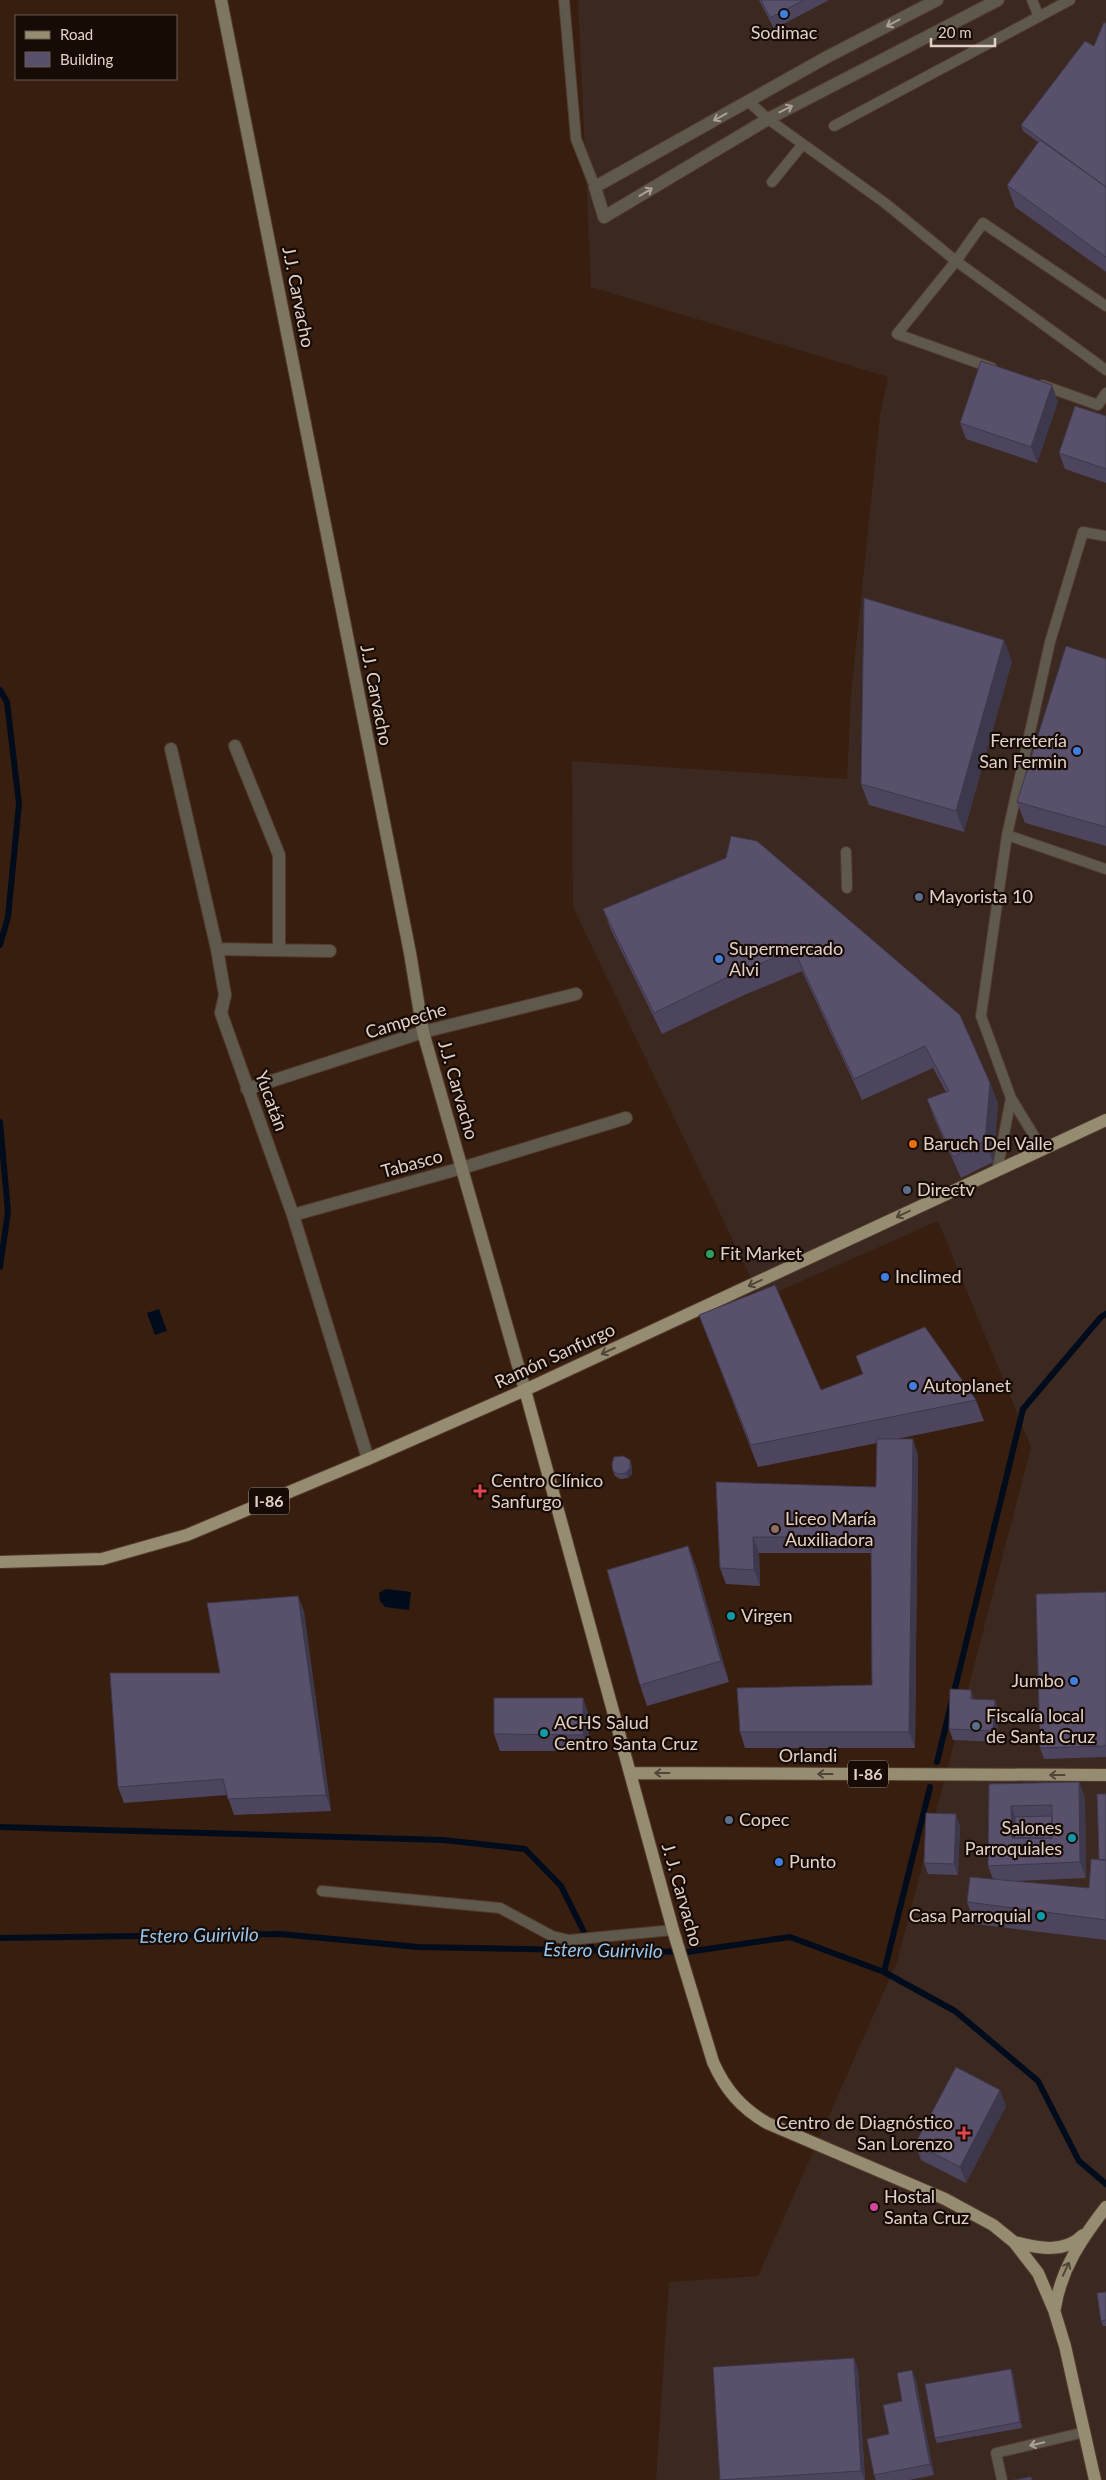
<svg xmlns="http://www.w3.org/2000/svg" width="1106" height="2480" font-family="Lato,sans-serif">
<rect width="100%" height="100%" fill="#381e0e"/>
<path fill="#3a2821" d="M578,0H1106V2480H656L669,2282L758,2276L897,1962L1031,1447L938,1221L761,1299L573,907L572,761L847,779L851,694L880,415L888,377L591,287Z"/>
<path fill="#000c1c" d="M159,1309L167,1331L155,1335L147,1313Z
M386,1589L411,1592L409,1610L385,1607L380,1601L379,1593Z"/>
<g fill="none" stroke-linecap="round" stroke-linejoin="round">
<path stroke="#000c1c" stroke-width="6" d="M0,690L7,702L19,804L8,917L0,945
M0,1122L8,1212L0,1267
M937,1762L1023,1409L1101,1317L1106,1314
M0,1827L443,1840L525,1849L561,1886L593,1950
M0,1938L280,1934L418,1947L687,1952L790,1937L884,1972L955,2011L1038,2081L1079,2161L1106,2184
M884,1972L930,1787"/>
<g stroke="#533a2c" stroke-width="12">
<path id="lane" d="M564,0L576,139L595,187
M1032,0L1039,17
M748,101L768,119L885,203L956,261L1106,370
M834,126L1070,0
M772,182L803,144
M992,368L897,334L956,261L983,223L1106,306
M1042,385L1098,405L1106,393
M1007,835L1050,642L1083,532L1106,536
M846,852L847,888
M1011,1098L1042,1149
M997,1171L1011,1098L981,1016L1007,835L1106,869
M322,1891L500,1908L552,1936L569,1940L673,1930
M1002,2480L996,2453L1085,2432"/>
</g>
<g stroke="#533a2c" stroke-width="14">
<path id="street" d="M937,0L827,57L595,187L604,217L768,119L998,0
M235,746L279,855V948
M171,749L217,949L225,995L221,1013L293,1215L368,1459
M217,949L330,951
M247,1089L423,1032L576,994
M293,1215L462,1168L626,1118"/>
</g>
<g stroke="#533a2c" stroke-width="14">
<path id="secondary" d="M221,0L410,953L423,1032L525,1390"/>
</g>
<g stroke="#533a2c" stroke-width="14">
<path id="primary" d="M525,1390L673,1930L713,2062C725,2089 741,2108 767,2123L945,2199L993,2225L1014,2242L1038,2273L1054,2310L1065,2346L1095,2480
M0,1562L102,1559L187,1535L368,1459L525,1390L1106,1120
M630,1773L1106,1775
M1014,2242C1038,2248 1064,2254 1083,2235
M1055,2308C1061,2269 1082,2238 1106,2207"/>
</g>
<use href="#lane" stroke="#5e594c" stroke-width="10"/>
<use href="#street" stroke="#5e594c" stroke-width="12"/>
<use href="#secondary" stroke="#7d7661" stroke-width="12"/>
<use href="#primary" stroke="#968c71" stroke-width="12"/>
</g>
<path fill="#4d455d" d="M759,0H829L774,29Z
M1106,24V272L1015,207L1007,185L1038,142L1023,131L1021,125L1094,46Z
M1058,401L1037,463L966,439L960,423Z
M1106,416V483L1065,469L1059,453Z
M1106,659V846L1025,823L1017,802Z
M1012,661L964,832L869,805L861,784Z
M726,858L990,1083L998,1104L993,1162L961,1178L935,1120L927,1099L946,1092L933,1068L862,1100L802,971L742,996L662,1034L611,930L603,909Z
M699,1315L821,1390L863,1374L856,1356L976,1400L984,1421L897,1439L918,1455L915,1748H745L740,1732L872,1685L871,1553H759L760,1586L726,1584L720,1568L716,1482L876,1487L877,1443L758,1467Z
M632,1466V1474L628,1478L620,1479L615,1476L613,1471Z
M688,1546L696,1567L729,1682L647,1706L640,1685Z
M1106,1592V1757L1044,1759L1040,1748Z
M298,1596L304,1612L331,1811L234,1815L227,1795L124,1803L118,1787Z
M995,1700L999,1711L997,1742L953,1740L949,1729Z
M589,1715V1751H500L494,1734Z
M1079,1782L1085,1798L1086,1878L1015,1881L1089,1888L1099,1860L1106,1794V1940L975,1924L967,1902L993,1879L988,1866L989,1784Z
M960,1825L958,1875L928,1874L924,1863Z
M1006,2106L966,2183L921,2160L915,2144Z
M1106,2292V2326H1103L1101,2321Z
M858,2369L865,2480H720Z
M1011,2369L1013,2374L1022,2428L937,2443L935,2438Z
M912,2370L916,2381L934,2475L909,2480H876L874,2475L889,2434L902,2401Z"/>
<path fill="#3e384c" d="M1052,385L1058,401L1037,463L1031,447Z
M1004,640L1012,661L964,832L956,811Z
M990,1083L998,1104L993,1162L985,1141Z
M913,1439L918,1455L915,1748L909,1732Z
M630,1460L632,1466V1474L628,1478L626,1473Z
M753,1537L759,1553L760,1586L754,1570Z
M688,1546L696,1567L729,1682L721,1661Z
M298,1596L304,1612L331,1811L326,1795Z
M971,1690L975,1701L971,1699Z
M583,1698L589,1715V1751L583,1735Z
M995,1700L999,1711L997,1742L993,1731Z
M1079,1782L1085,1798L1086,1878L1080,1862Z
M1011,1806L1017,1822V1849L1012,1838Z
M956,1814L960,1825L958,1875L954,1864Z
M1000,2090L1006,2106L966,2183L960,2167Z
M854,2358L858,2369L865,2480L861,2471Z
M1011,2369L1013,2374L1022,2428L1020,2422Z
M912,2370L916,2381L934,2475L930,2464Z"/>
<path fill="#59506c" stroke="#3e384c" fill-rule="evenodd" d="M761,0H804L770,18Z
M1104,22L1106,24V187L1021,125L1085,41L1094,46Z
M1040,140L1106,187V257L1007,185Z
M981,361L1052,385L1031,447L960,423Z
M1075,406L1106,416V469L1059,453Z
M864,598L1004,640L956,811L861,784Z
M1066,646L1106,659V827L1017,802Z
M731,836L757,841L960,1015L990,1083L985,1141L953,1157L927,1099L949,1091L925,1046L854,1079L794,950L734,974L654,1013L603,909L726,858Z
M775,1285L821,1390L863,1374L856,1356L925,1327L976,1400L751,1445L699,1315Z
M877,1439H913L909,1732H740L737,1688L872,1685L871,1537H753L754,1570L720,1568L716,1482L876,1487Z
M623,1456L630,1460V1468L626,1473L618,1474L613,1471L612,1464L614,1457Z
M688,1546L721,1661L640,1685L607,1570Z
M1106,1592V1746L1040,1748L1036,1594Z
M298,1596L326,1795L228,1799L223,1779L118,1787L110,1673H220L207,1603Z
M950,1689L971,1690V1699L995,1700L993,1731L949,1729Z
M494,1698H583V1735L494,1734Z
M1079,1782L1080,1862L988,1866L989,1784ZM1052,1805V1838H1012L1011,1806Z
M1097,1794H1106V1860H1099Z
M926,1813L956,1814L954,1864L924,1863Z
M1052,1816V1838H1015V1817Z
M1091,1859L1106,1860V1920L967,1902L970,1877L1089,1888Z
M956,2067L1000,2090L960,2167L915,2144Z
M1106,2292V2320L1101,2321L1097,2293Z
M854,2358L861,2471L720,2480L713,2367Z
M1011,2369L1020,2422L935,2438L925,2384Z
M912,2370L930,2464L874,2475L867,2439L889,2434L883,2405L902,2401L897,2373Z
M1031,2477L1032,2480H1014Z"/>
<defs><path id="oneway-shaft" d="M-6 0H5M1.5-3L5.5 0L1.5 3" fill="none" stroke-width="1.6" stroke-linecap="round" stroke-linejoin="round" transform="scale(1.25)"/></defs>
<g stroke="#ada096">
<use href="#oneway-shaft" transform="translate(893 23) rotate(152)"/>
<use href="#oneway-shaft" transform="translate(786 109) rotate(-27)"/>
<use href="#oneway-shaft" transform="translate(720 117) rotate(151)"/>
<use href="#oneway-shaft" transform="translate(646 192) rotate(-31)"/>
<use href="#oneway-shaft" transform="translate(1037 2444) rotate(167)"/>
</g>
<g stroke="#504536">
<use href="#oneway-shaft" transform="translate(903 1214) rotate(155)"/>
<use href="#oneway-shaft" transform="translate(755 1283) rotate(155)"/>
<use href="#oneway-shaft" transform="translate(608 1351) rotate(155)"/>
<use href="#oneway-shaft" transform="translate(662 1773) rotate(-180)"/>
<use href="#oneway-shaft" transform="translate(825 1774) rotate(-180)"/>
<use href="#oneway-shaft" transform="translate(1057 1775) rotate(-180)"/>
<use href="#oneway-shaft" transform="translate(1066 2269) rotate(-65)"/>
</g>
<g fill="#3f7fe0" stroke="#170b05" stroke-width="2">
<circle cx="784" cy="14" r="5"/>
<circle cx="1077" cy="751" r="5"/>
<circle cx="719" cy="959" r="5"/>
<circle cx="885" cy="1277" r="5"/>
<circle cx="913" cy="1386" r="5"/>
<circle cx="1074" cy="1681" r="5"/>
<circle cx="779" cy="1862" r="5"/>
</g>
<g fill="#5c6f8a" stroke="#170b05" stroke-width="2">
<circle cx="919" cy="897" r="5"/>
<circle cx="907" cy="1190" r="5"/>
<circle cx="976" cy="1726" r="5"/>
<circle cx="729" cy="1820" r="5"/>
</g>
<circle fill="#e8710a" stroke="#170b05" stroke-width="2" cx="913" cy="1144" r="5"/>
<circle fill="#2e9e5b" stroke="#170b05" stroke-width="2" cx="710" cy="1254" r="5"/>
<g fill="#e0444e" stroke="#170b05" stroke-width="2">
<path d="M477.5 1483.5h5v5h5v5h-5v5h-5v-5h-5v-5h5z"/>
<path d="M961.5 2125.5h5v5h5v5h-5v5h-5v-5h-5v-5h5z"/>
</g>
<circle fill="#8d6e63" stroke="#170b05" stroke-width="2" cx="775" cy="1529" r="5"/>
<g fill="#0f9aa8" stroke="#170b05" stroke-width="2">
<circle cx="731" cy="1616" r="5"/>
<circle cx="544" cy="1733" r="5"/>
<circle cx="1072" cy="1838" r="5"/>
<circle cx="1041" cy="1916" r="5"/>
</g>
<circle fill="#d1479c" stroke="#170b05" stroke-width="2" cx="874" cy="2207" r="5"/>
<g text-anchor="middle" stroke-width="4.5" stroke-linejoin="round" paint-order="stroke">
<g fill="#170b05" stroke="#a5958d" stroke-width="1">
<rect x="249" y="1487.5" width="40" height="27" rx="4"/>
<rect x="848" y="1760.5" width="40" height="27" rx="4"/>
</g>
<g font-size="16" font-weight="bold" fill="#e2d0c7">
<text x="269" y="1507">I-86</text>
<text x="868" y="1780">I-86</text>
</g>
<g font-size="18" fill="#e2d0c7" stroke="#170b05" text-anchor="start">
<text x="784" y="39" text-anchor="middle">Sodimac</text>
<text x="1067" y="747" text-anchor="end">Ferretería<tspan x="1067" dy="21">San Fermin</tspan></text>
<text x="929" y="903">Mayorista 10</text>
<text x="729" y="955">Supermercado<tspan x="729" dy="21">Alvi</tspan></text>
<text x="923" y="1150">Baruch Del Valle</text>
<text x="917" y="1196">Directv</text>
<text x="720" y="1260">Fit Market</text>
<text x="895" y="1283">Inclimed</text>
<text x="923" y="1392">Autoplanet</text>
<text x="491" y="1487">Centro Clínico<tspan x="491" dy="21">Sanfurgo</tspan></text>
<text x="785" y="1525">Liceo María<tspan x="785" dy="21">Auxiliadora</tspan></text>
<text x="741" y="1622">Virgen</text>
<text x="1064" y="1687" text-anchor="end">Jumbo</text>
<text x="986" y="1722">Fiscalía local<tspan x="986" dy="21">de Santa Cruz</tspan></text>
<text x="554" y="1729">ACHS Salud<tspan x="554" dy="21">Centro Santa Cruz</tspan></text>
<text x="739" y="1826">Copec</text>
<text x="1062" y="1834" text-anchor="end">Salones<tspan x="1062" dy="21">Parroquiales</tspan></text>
<text x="789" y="1868">Punto</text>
<text x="1031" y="1922" text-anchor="end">Casa Parroquial</text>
<text x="953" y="2129" text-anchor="end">Centro de Diagnóstico<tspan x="953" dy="21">San Lorenzo</tspan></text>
<text x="884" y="2203">Hostal<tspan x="884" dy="21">Santa Cruz</tspan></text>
</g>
<g font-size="18" fill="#e2d0c7" stroke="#170b05">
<text transform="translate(298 297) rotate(79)" y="6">J.J. Carvacho</text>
<text transform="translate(376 695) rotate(79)" y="6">J.J. Carvacho</text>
<text transform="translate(406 1021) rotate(-17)" y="6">Campeche</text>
<text transform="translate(458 1090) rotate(74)" y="6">J.J. Carvacho</text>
<text transform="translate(271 1101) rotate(70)" y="6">Yucatán</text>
<text transform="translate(412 1164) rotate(-15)" y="6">Tabasco</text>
<text transform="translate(555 1356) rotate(-25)" y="6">Ramón Sanfurgo</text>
<text x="808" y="1762">Orlandi</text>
<text transform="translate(682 1895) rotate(74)" y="6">J. J. Carvacho</text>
</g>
<g font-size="19" font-style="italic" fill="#94c6ee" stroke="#170b05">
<text transform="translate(199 1935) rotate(-1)" y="7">Estero Guirivilo</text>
<text transform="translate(603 1950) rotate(1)" y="7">Estero Guirivilo</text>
</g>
</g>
<rect x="15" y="15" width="162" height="65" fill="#170b05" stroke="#685a53"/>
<rect x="25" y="31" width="25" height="8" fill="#968c71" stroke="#685a53"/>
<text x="60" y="40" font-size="15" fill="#e2d0c7">Road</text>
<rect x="25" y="52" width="25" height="15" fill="#59506c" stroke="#685a53"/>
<text x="60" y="65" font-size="15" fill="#e2d0c7">Building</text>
<path d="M931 38v8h64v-8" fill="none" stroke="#e2d0c7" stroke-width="2.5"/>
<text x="938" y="38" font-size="15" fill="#e2d0c7" stroke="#170b05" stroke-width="4" paint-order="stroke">20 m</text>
</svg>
